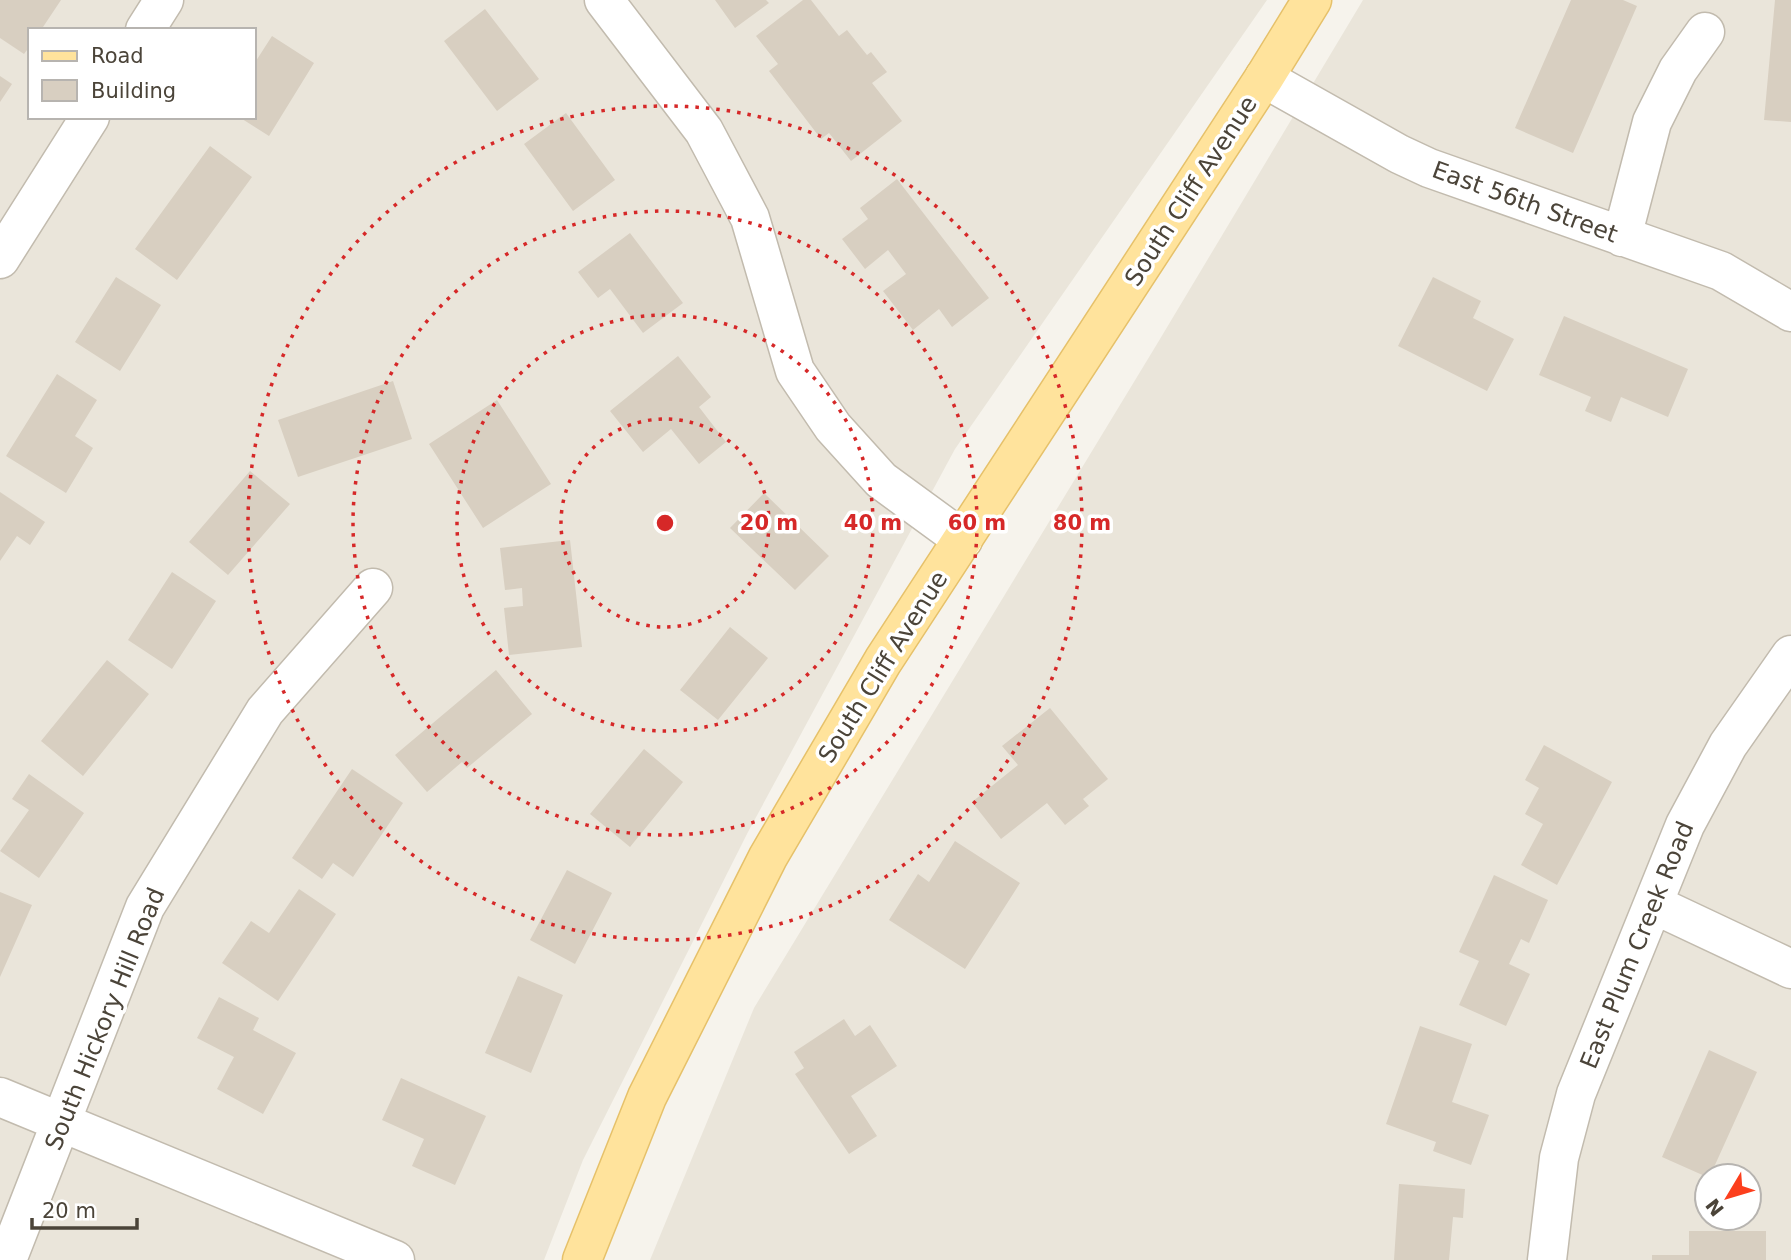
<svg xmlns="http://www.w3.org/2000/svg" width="1791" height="1260" font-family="'DejaVu Sans',sans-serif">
<rect width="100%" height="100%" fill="#f6f3ec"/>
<path fill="#eae5da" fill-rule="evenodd" d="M0,0H1267L955,449L748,832L583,1160L544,1260H0ZM30,30H254V117H30Z
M1363,0H1791V1260H650L754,1008L1157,344ZM1707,1176H1749V1218H1707Z"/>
<path fill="#d8cfc1" d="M0,0H61L41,30H30V46L24,54L0,38Z
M715,0H766L769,3L735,28Z
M803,0H811L839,36L847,30L867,55L871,52L887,72L872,83L902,121L851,161L829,133L821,139L769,71L778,64L756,36Z
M1571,0H1623L1637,6L1573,153L1515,128Z
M1775,0H1791V122L1764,120Z
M485,9L539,79L497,111L444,41Z
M272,36L314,63L269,136L239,117H254V64Z
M0,76L12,84L0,102Z
M566,113L615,180L573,211L524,144Z
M210,146L252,177L177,280L135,249Z
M897,179L989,298L952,327L939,309L913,330L883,291L906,274L888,250L865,269L842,239L868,219L860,208Z
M630,233L683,303L643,333L610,289L598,298L578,272Z
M116,277L161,305L120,371L75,342Z
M1433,277L1481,301L1473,318L1514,339L1487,391L1398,346Z
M1564,316L1688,369L1668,417L1621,397L1611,422L1585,411L1591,397L1539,375Z
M678,356L711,397L699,407L726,442L699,464L671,429L643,452L610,411Z
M57,374L97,400L75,436L93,448L66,493L6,456Z
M393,381L412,439L298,477L278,420Z
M497,400L551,484L483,528L429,444Z
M250,471L290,504L228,575L189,542Z
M0,492L45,522L30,545L17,536L0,561Z
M764,493L829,556L795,590L730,528Z
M570,540L582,647L509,655L504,608L523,606L522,588L505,590L500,548Z
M172,572L216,601L172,669L128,640Z
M730,627L768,658L718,720L680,690Z
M107,660L149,694L83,776L41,741Z
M496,670L532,714L467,768L462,762L427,792L395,755Z
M1050,708L1108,779L1083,799L1089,806L1065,825L1047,803L1001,839L972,802L1018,765L1002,746Z
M1544,745L1612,782L1557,885L1521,865L1543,824L1525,814L1539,788L1525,780Z
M644,749L683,782L630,847L590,814Z
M352,769L403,803L353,877L333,863L322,879L292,858Z
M29,774L84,813L39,878L0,851L29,810L12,799Z
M955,841L1020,883L965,969L889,920L918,874L929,882Z
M567,870L612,893L575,964L530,940Z
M1494,875L1548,900L1529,943L1521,939L1509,964L1530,974L1506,1026L1459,1005L1479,961L1459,952Z
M299,889L336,914L278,1001L222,963L251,921L269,933Z
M0,892L32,905L0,977Z
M518,976L563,995L531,1073L485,1053Z
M219,997L259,1018L253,1030L296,1053L263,1114L217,1089L234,1057L197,1038Z
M844,1019L855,1036L870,1025L897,1066L851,1096L877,1136L849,1154L795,1074L804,1068L794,1052Z
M1420,1026L1472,1044L1452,1102L1489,1115L1471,1165L1433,1151L1436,1142L1386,1124Z
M1709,1050L1757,1072L1710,1176L1707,1177L1662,1157Z
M401,1078L486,1116L455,1185L412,1166L424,1139L382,1120Z
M1399,1184L1465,1189L1463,1218L1453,1217L1449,1260H1394Z
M1689,1231H1766V1260H1652V1255H1689Z"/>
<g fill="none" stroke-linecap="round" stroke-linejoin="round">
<g stroke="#c2bbae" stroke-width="41">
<path id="minor" d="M604,0L704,131L750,218L795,371L833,427L881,480L963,540
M145,30L164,0
M1264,78L1399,154L1429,168L1721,271L1791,312
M1622,237L1652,122L1678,70L1705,32
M0,259L90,117
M1653,904L1791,969
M0,1097L395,1260
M7,1260L145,907L265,711L373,588
M1547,1260L1559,1158L1576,1094L1685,825L1728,745L1791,655"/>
</g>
<g stroke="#e6c16a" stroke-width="41">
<path id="major" d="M582,1260L647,1097L768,857L883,661L1264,78L1312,0"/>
</g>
<use href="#minor" stroke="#fff" stroke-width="38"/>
<use href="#major" stroke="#ffe39c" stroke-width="38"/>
</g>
<g fill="none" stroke="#d62828" stroke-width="3.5" stroke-dasharray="3.5 7">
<circle cx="665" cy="523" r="104"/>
<circle cx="665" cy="523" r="208"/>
<circle cx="665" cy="523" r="312"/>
<circle cx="665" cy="523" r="417"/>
</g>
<g text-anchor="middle" stroke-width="7" stroke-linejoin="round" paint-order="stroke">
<g font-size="24" fill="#4b4439" stroke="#fff">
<text transform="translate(1191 191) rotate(-57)" y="8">South Cliff Avenue</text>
<text transform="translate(1525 202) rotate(20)" y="8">East 56th Street</text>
<text transform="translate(883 667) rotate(-58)" y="8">South Cliff Avenue</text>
<text transform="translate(1637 945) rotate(-68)" y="8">East Plum Creek Road</text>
<text transform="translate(105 1019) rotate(-68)" y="8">South Hickory Hill Road</text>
</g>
</g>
<circle cx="665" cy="523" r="10" fill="#d62828" stroke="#fff" stroke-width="3.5"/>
<g font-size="21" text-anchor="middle" font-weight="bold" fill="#d62828" stroke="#fff" stroke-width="7" stroke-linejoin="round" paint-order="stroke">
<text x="769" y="530">20 m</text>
<text x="873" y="530">40 m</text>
<text x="977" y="530">60 m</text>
<text x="1082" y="530">80 m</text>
</g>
<rect x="28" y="28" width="228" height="91" fill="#ffffff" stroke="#b7b4b0" stroke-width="2"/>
<rect x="42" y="51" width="35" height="10" fill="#ffe39c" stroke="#b7b4b0" stroke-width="2"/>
<text x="91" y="63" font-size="21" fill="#4b4439">Road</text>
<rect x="42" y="80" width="35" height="21" fill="#d8cfc1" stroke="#b7b4b0" stroke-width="2"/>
<text x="91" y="98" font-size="21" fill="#4b4439">Building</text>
<g transform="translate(1728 1197) rotate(232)"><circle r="33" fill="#ffffff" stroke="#b7b4b0" stroke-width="2"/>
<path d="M0-5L12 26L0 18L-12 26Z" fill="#fc3f1d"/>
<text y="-10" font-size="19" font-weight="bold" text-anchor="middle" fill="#4b4439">N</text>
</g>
<path d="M32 1218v10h105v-10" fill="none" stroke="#4b4439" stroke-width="3.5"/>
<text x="42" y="1218" font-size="21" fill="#4b4439" stroke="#ffffff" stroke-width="5" paint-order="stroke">20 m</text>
</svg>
